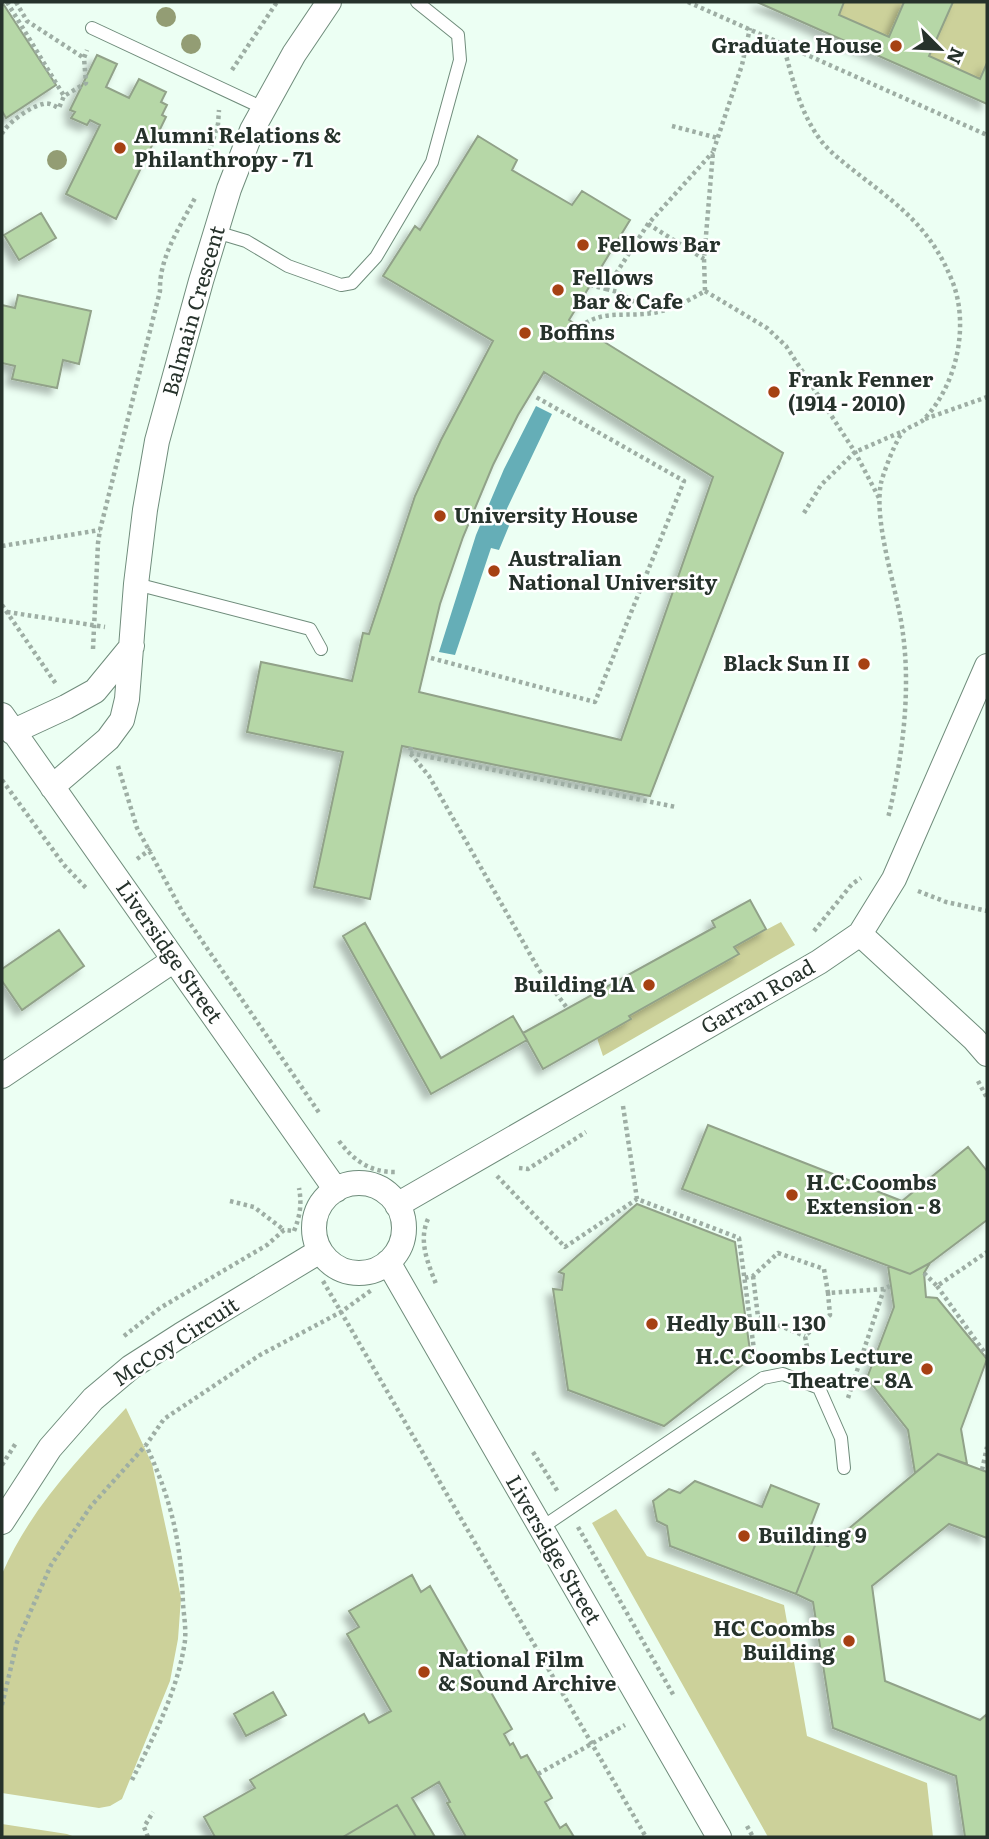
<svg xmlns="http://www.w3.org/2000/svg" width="989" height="1839" font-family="Literata,serif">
<defs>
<filter id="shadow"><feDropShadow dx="-6" dy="6" stdDeviation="3.5" flood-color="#0004"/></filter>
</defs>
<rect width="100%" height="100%" fill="#ecfff3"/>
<path fill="#ccd19a" d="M844,2H904L889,37L839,15Z
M953,2H987V63L980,79L929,56Z
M781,922L795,945L603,1056L597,1038L631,1019L629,1016L738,953L734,947Z
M126,1408L152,1464L181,1598L178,1639L170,1681L122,1799L110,1806L99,1808L2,1793V1574C30,1509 78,1459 126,1408Z
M616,1509L647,1556L784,1605L807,1736L927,1783L933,1837H768L592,1523Z
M2,1824L67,1834L75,1837H2Z"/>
<path fill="#65aeb7" d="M536,406L552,414L503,517L511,521L499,550L491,548L455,655L439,652L476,535L504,469Z"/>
<path fill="#b6d7a7" stroke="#91a289" stroke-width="2" fill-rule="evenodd" filter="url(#shadow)" d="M2,2L56,85L6,118L2,111Z
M757,2H844L839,15L889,37L904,2H953L929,56L980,79L987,63V104Z
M97,55L117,64L106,87L129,98L139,79L166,92L161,102L167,105L162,115L166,117L116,219L66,194L100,125L90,120L87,125L71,118L75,112L70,110Z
M478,136L517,160L512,170L572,205L582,191L630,220L569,320L783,453L650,796L402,746L370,899L314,887L343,752L247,732L261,662L352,681L363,633L369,634L415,496L441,440L493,341L383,276L415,226L420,230ZM544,372L713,477L621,740L419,692L440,604L463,537L493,465L518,415Z
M41,213L56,238L19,260L4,235Z
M18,295L91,311L79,364L63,360L57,388L12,379L15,366L2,363V305L15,308Z
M750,900L766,929L734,947L739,954L629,1016L631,1019L543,1069L523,1033L715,927L712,921Z
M365,923L441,1058L513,1016L527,1040L431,1094L343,936Z
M59,930L84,966L22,1010L2,981V969Z
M708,1125L902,1201L968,1147L987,1171V1220L930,1263L910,1274L682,1189Z
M637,1204L735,1242L751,1358L664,1426L568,1390L553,1289L562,1290L564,1274L559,1272Z
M930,1263L924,1273L926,1297L937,1298L987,1359L961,1429L967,1464L938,1454L915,1473L908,1430L867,1378L894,1307L888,1266L910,1274Z
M938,1454L987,1472V1538L949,1524L872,1586L885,1681L980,1720L987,1714V1837H965L956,1776L833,1728L813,1602L796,1594L816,1543L828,1546Z
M695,1481L762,1507L771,1485L819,1504L811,1525L821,1530L796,1594L670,1546L667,1526L657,1521L653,1501L669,1489L680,1493Z
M412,1575L421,1592L430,1586L512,1729L504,1734L510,1745L513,1743L521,1758L527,1755L552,1798L545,1802L560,1828L566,1824L574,1837H466L447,1803L450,1802L439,1782L412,1798L435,1837H416L397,1805L343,1837H215L204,1817L255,1788L250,1780L364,1714L369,1723L391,1711L347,1634L359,1627L349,1611Z
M273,1692L286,1715L246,1736L234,1714Z
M397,1805L416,1837H343Z"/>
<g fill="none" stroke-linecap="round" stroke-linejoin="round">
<g stroke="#6f8c7b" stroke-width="14">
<path id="service" d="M92,28L263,108
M216,232L246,241L288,266L341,285L352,283L376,257L432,162L460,60L458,35L417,2
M136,584L310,629L321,649
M541,1528L763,1378L783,1374L819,1388L841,1438L844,1468"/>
</g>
<g stroke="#6f8c7b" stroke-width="26">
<path id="minor" d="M2,715L336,1190
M12,732L66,707L95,691L132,646
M52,787L108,739L122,720L127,699L136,584L145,510L157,441L201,281L229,189L252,130L294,54L329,2
M860,934L974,1039L987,1054
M2,1076L174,960
M314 1228a45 45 0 1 1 90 0a45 45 0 1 1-90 0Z
M397,1205L819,962L860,934L894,879L987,666
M388,1262L719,1837
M2,1522L50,1448L93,1399L131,1367L181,1335L320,1251"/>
</g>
<path stroke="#9eaea4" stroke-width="4.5" stroke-dasharray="3.5 3.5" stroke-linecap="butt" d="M7,2L64,96
M16,2L27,21L84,58
M688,2L987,135
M783,44C792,77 800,114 822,142C833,155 848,166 862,177C904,209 933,232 953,283C969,326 957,383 926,417C921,424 911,425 904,431C897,436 883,474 881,483C873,524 898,591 903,634C911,694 902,760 888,818
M232,70L277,2
M672,126L718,138
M2,134C6,124 31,106 43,104C49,102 54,106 59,108L64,96L86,83L84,58L87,50
M205,166L218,124L219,110
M648,224L704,259
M590,285L606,289L648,224L713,152
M606,289L618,292L651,312
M705,291L767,328L786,346L855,452L879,498
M580,327C600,311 620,316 643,314C666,313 686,302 705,291L704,259L713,152L742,65L750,28
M925,419L987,397
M804,513L821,485L855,452L901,432
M2,546L100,530
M2,605L56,684
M7,612L105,627
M93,649L98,543L100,530L160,291C159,257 180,227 195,198
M431,658L595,702L684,481L536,397
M411,747L410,753L429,776L539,970L567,1008
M410,753L676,807
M118,766L137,828L183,913L320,1114
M2,780L64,865L87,889
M137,859L151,849
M918,891L946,902L987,911
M814,931L852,884L861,878
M978,1081L987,1098
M623,1106L637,1199L739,1238L755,1357
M339,1141C354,1161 370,1172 395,1172
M519,1168L528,1169L586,1132
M497,1176L565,1247L637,1199
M230,1201L254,1207L284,1230
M428,1219C418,1241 428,1263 436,1284
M294,1231C300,1216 302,1204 299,1188
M924,1273L937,1286L987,1252
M753,1276L758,1317L805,1336
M745,1278L753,1276L778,1253L824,1269L828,1293L884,1289L890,1286
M323,1281L646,1837
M937,1286L987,1356
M124,1336L160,1308L267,1245L284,1230L294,1231
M802,1360L807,1347L805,1336L830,1315L828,1293
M848,1398L884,1289
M533,1452L558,1492
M2,1465L16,1443
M982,1470L987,1447
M578,1527L674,1696
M2,1705L17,1642L51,1565L91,1506L146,1445L164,1419L260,1355L341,1312L373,1289
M538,1774L625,1725
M132,1780C153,1738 176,1694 184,1647C187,1633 184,1617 183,1604C181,1541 172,1502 146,1445
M747,1826L753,1837
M148,1837L144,1827L153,1812"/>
<use href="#service" stroke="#fff" stroke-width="12"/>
<use href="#minor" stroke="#fff" stroke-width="24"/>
</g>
<g fill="#939d74">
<circle cx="166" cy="17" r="10"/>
<circle cx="191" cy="44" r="10"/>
<circle cx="57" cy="160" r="10"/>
</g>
<g fill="#a64113" stroke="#fff" stroke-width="2.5">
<circle cx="896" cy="46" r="7"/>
<circle cx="120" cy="148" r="7"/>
<circle cx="583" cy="245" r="7"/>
<circle cx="558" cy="290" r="7"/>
<circle cx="525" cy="333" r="7"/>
<circle cx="774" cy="392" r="7"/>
<circle cx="440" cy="516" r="7"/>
<circle cx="494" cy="571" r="7"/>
<circle cx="864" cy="664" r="7"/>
<circle cx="649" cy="985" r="7"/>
<circle cx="792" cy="1195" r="7"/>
<circle cx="652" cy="1324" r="7"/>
<circle cx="927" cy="1369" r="7"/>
<circle cx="744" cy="1536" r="7"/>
<circle cx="849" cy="1641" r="7"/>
<circle cx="424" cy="1672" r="7"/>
</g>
<g text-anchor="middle" stroke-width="5" stroke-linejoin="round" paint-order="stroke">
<g font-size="21" font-weight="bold" fill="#26322b" stroke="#fff" text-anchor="start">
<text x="882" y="53" text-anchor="end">Graduate House</text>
<text x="134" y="143">Alumni Relations &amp;<tspan x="134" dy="24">Philanthropy - 71</tspan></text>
<text x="597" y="252">Fellows Bar</text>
<text x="572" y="285">Fellows<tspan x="572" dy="24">Bar &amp; Cafe</tspan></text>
<text x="539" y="340">Boffins</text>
<text x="788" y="387">Frank Fenner<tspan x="788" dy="24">(1914 - 2010)</tspan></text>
<text x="454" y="523">University House</text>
<text x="508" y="566">Australian<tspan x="508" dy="24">National University</tspan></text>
<text x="850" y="671" text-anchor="end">Black Sun II</text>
<text x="635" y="992" text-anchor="end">Building 1A</text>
<text x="806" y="1190">H.C.Coombs<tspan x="806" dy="24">Extension - 8</tspan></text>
<text x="666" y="1331">Hedly Bull - 130</text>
<text x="913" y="1364" text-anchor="end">H.C.Coombs Lecture<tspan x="913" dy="24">Theatre - 8A</tspan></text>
<text x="758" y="1543">Building 9</text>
<text x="835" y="1636" text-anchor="end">HC Coombs<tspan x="835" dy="24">Building</tspan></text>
<text x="438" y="1667">National Film<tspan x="438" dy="24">&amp; Sound Archive</tspan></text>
</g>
<g font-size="21" fill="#26322b" stroke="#fff">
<text transform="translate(194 311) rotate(-74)" y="7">Balmain Crescent</text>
<text transform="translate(169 952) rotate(55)" y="7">Liversidge Street</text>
<text transform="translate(758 997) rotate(-30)" y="7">Garran Road</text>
<text transform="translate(176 1342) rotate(-33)" y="7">McCoy Circuit</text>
<text transform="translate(553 1550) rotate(60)" y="7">Liversidge Street</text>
</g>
</g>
<rect width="989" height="1839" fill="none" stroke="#26322b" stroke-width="7"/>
<g transform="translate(940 49) rotate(114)" stroke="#ffffff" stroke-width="5" paint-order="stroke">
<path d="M0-5L12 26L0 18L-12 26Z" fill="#26322b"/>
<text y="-10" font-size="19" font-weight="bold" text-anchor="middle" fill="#26322b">N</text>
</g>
</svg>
